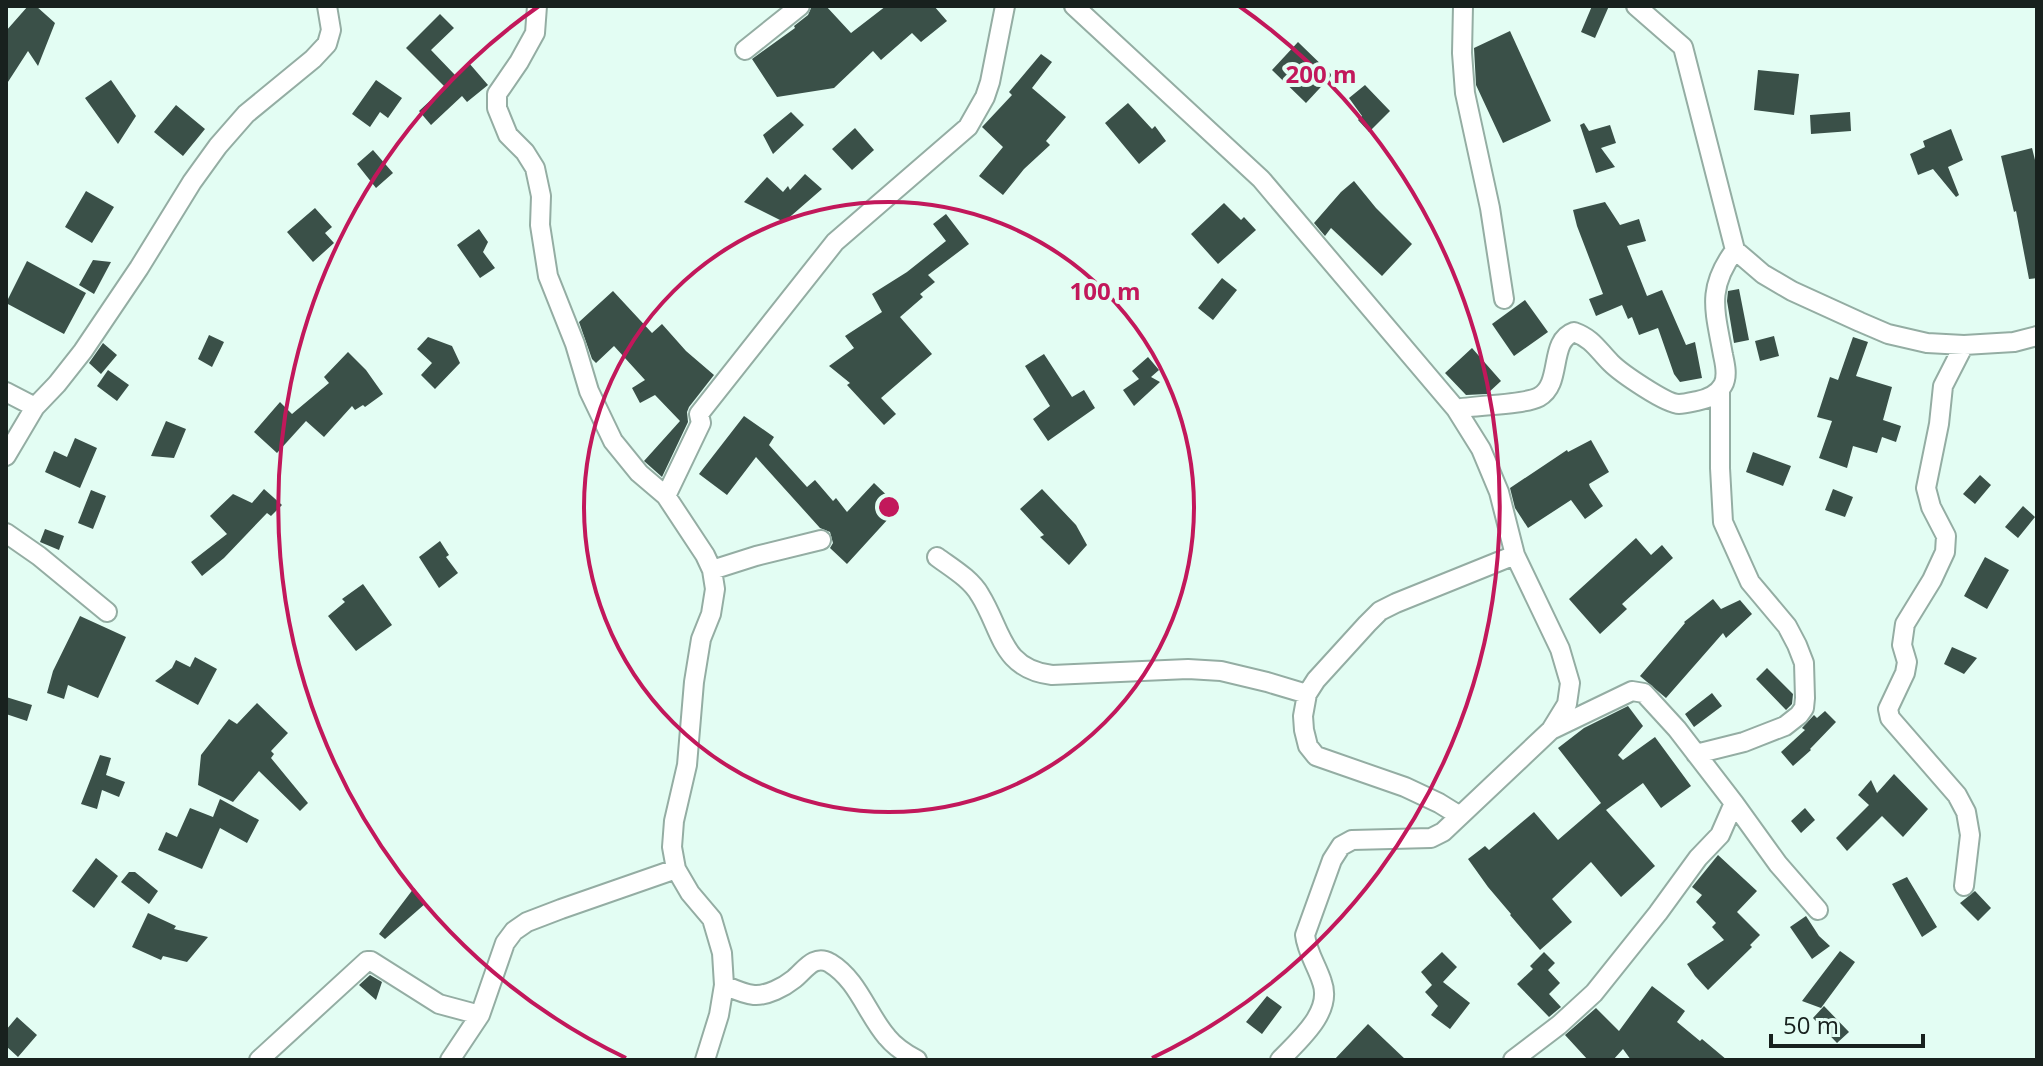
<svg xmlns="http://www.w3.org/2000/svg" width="2043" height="1066" font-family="'Open Sans',sans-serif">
<rect width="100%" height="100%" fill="#e3fdf3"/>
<path fill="#3a5048" d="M28,6H36L55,23L38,66L28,51L6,85V31Z
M812,6H826L851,33L886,6H934L947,21L921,42L912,33L881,60L873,51L834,88L777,97L752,59L795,28L794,26L808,15Z
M1592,6H1609L1595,38L1581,32Z
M440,14L454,28L431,50L455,75L469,63L488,85L467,102L462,96L431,125L419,111L445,87L406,48Z
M1510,31L1551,121L1503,143L1476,85L1474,48Z
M1298,42L1332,75L1306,103L1272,70Z
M1041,54L1052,62L1032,88L1066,117L1046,141L1050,145L1024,169L1003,195L979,176L1003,147L982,127L1012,95L1009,92Z
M1758,70L1799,74L1794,115L1754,110Z
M111,80L136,116L118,144L85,98Z
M376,80L402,98L388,118L380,112L370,127L352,114Z
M1365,85L1390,111L1369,132L1358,120L1362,116L1349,98Z
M1128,103L1152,129L1155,126L1166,141L1139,164L1105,123Z
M176,105L205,129L183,156L154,132Z
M791,112L804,125L773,154L763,135Z
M1850,112L1851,131L1811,134L1810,115Z
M1584,123L1589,131L1610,125L1616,143L1601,148L1615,167L1596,173L1580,125Z
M855,128L874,150L852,170L832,149Z
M1951,129L1963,160L1948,167L1959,195L1956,197L1933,169L1918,175L1910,154L1925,147L1923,141Z
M2032,148L2037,168V278L2029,279L2016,211L2014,212L2001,156Z
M373,150L393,173L376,188L357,164Z
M805,174L822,189L784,222L744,202L767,177L783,192L788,186L790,190Z
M1354,181L1376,208L1412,244L1382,276L1331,228L1325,236L1314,223L1341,192Z
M86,191L114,207L92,243L65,227Z
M1605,202L1620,225L1639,219L1646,241L1627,246L1647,296L1662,290L1686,345L1695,342L1702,378L1680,382L1674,374L1658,328L1639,335L1632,317L1628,319L1622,305L1596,316L1589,299L1603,294L1577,226L1573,210Z
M1224,203L1241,220L1244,217L1256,230L1218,264L1191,234Z
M315,208L332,227L325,233L334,243L313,262L287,232Z
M946,214L969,244L928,275L935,282L920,294L923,297L900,317L932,354L881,398L896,414L884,425L847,385L850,383L829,366L854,348L845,336L882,312L872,294L907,272L946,241L933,224Z
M479,229L488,242L483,252L495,268L480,278L457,245Z
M93,260L111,262L94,294L79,285Z
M27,261L86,293L64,334L6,303Z
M1222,278L1237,290L1213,320L1198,308Z
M1739,289L1749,340L1734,343L1727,301L1728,291Z
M613,291L652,333L662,324L686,351L714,375L689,407L687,412L688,422L662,477L644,461L680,421L655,395L640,403L632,388L645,380L614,346L596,363L592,359L579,322Z
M1525,300L1548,332L1514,356L1492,324Z
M209,335L224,342L212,367L198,359Z
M1774,336L1779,356L1760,361L1755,341Z
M428,337L452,346L460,363L435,389L421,375L432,363L417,349Z
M1853,337L1868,342L1856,376L1892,387L1883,420L1901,426L1896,442L1882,437L1877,453L1853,446L1847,468L1819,458L1832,421L1817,417L1830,377L1838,380Z
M103,343L117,355L101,374L89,363Z
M1472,348L1501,381L1487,394L1466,395L1445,373Z
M348,352L366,370L383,394L365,407L363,405L355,410L352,406L324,437L306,421L277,453L254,432L280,402L292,414L329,383L324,377Z
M1044,354L1072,397L1084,390L1095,408L1048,441L1033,419L1050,406L1025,366Z
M1148,357L1159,370L1151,377L1160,382L1134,406L1123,390L1139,379L1132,371Z
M108,370L129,385L117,401L97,386Z
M744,416L774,437L769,445L807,487L815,480L833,501L836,498L847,512L874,483L899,507L847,564L830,548L833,543L830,532L820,528L756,457L727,495L699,474Z
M166,421L186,429L174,458L151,456Z
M75,438L97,448L80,488L45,472L54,451L67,457Z
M1591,440L1609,472L1589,484L1590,487L1603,506L1585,519L1571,500L1528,528L1515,508L1510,488L1567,450L1568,452Z
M1753,452L1791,466L1783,486L1746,472Z
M1980,475L1991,485L1975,504L1963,494Z
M264,489L282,505L271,516L267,513L224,558L202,576L191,562L227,534L210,516L233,494L252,503Z
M1042,489L1076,525L1087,545L1069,565L1040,537L1044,535L1020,509Z
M1833,489L1853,497L1845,517L1825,510Z
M91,490L106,496L93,529L78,523Z
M2023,506L2035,517L2018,538L2005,527Z
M45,529L64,536L59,550L40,542Z
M1636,538L1651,555L1662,545L1673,558L1622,604L1627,609L1600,634L1569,599Z
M440,541L449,555L446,557L458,573L439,588L419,557Z
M1985,557L2009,570L1987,609L1964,596Z
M363,584L392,625L356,651L328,616L345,602L342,599Z
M1713,599L1721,609L1740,600L1752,614L1726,638L1723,633L1666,698L1640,676L1685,623L1684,622Z
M80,616L126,637L98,698L68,685L64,699L47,693L53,671Z
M1952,647L1977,658L1964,674L1944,664Z
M195,657L217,669L198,705L155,681L172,668L176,660L190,667Z
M1767,668L1793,694L1792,704L1786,710L1756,679Z
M1712,693L1722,706L1694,727L1685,714Z
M6,697L32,705L27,721L6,714Z
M257,703L288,733L271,751L274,754L271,758L308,803L300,811L259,771L233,802L198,785L201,755L229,719L237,724Z
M1628,706L1643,726L1618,755L1623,760L1655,737L1691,786L1661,808L1643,783L1606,810L1655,866L1621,897L1591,862L1552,899L1572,922L1540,950L1510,915L1511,914L1488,887L1468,859L1485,846L1489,850L1534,812L1558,840L1601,803L1558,748L1584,728Z
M1825,711L1836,722L1810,749L1811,750L1793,766L1781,752L1805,730L1802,728L1814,715L1817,718Z
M100,755L111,758L106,775L125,782L119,797L102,790L97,809L81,804Z
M1894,774L1928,809L1903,837L1882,816L1847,851L1836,838L1869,805L1858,795L1871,780L1877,793Z
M220,799L259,820L247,843L220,828L202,869L158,850L166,832L177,837L190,808L213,817Z
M1805,808L1815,820L1801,833L1791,821Z
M1718,855L1757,891L1737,912L1760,935L1750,945L1752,947L1708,990L1695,976L1687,964L1724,940L1712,927L1716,923L1696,902L1702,895L1692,887Z
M96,858L118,876L94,908L72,891Z
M129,872H135L158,891L149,904L121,882Z
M1907,877L1937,927L1922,937L1892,884Z
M414,888L426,903L385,939L379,934Z
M1975,891L1991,908L1978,921L1960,903Z
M148,913L176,926L174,929L208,937L187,962L163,956L161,960L132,947Z
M1806,916L1819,936L1830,946L1812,959L1790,927Z
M1840,951L1855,962L1821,1008L1802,1001Z
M1442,952L1457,967L1443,982L1470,1003L1450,1029L1431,1015L1438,1006L1425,992L1432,985L1421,972Z
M1544,952L1555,963L1548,970L1560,983L1549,994L1561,1007L1549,1017L1517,984L1533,969L1530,966Z
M370,975L382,982L376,1000L359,985Z
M1652,986L1685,1011L1677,1022L1700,1041L1702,1039L1727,1060H1631L1623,1049L1613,1060H1588L1565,1035L1596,1008L1619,1031Z
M1267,996L1282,1007L1262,1034L1246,1022Z
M1824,1006L1849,1032L1837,1043L1813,1018Z
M17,1017L37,1035L18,1057L6,1046V1030Z
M1368,1024L1406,1060H1334Z"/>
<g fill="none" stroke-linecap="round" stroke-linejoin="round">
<g stroke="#94ada3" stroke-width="22">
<path id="street" d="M537,6L535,33L519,62L497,94V108L508,135L525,152L535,168L541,196L540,225L548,276L575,344L589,391L613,441L639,473L666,496L705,555L712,570L715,589L711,614L701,639L694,682L687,765L674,821L672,847L676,869L690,893L712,919L722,953L724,985L719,1015L705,1060
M1074,6L1261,179L1456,409L1481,449L1499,492L1515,555L1560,649L1570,683L1567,704L1551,730L1443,832L1431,838L1352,840L1341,846L1332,860L1305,935C1307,952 1317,966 1322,982C1333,1012 1299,1040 1280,1060
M1463,6L1462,53L1465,93L1490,208L1504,299
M1636,6L1683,47L1735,250L1763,274L1792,291L1860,322L1888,334L1927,343L1964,345L2014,342L2037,336
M745,50L800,6
M6,392L35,407
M1456,409C1476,405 1524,405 1539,397C1563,384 1548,341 1574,332C1593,339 1597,349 1611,363C1621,373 1666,404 1679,404C1685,404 1692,402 1697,401C1707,399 1718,394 1723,385C1728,376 1725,364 1723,355C1715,310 1706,289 1735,250
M6,456L35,407L57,384L83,351L139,268L192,182L218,146L246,114L313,59L327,44L331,30L327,6
M666,496L701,423L699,414L835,242L968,127L985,97L990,82L1005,6
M6,533L39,556L107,612
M937,557C952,568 971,579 980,595C1002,630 1001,669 1052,675L1188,669L1221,671L1267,682L1307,694
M712,570L756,556L821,540
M1551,730L1632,691L1644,693L1677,729L1734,803L1778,864L1818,910
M1696,754L1744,742L1785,726L1799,715L1804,708L1805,698L1804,663L1797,645L1787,626L1750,582L1723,522L1720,468V390
M1460,816L1439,803L1405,787L1316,756L1308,746L1304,730L1303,716L1307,694L1316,680L1367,624L1380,611L1396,603L1515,555
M1964,886L1970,835L1966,812L1957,795L1890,718L1888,709L1905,673L1907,662L1902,645L1905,624L1932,580L1945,552L1946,536L1931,507L1926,488L1939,424L1943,386L1964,345
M724,985C733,989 744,994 754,995C767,996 784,987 794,979C805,970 814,954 830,963C858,980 867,1014 887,1037C895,1047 906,1054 917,1060
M259,1060L367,961H371L439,1004L480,1015
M450,1060L480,1015L505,943L514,931L527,922L561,909L676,869
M1513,1060L1559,1025L1594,993L1658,913L1698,858L1720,835L1734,803"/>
</g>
<use href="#street" stroke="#fff" stroke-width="18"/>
</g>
<g fill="none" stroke="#c2185b" stroke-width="4">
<circle cx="889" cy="507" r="305"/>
<path d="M626 1058A611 611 0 0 1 539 6M1239 6A611 611 0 0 1 1152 1058"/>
</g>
<circle cx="889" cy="507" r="12" fill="#c2185b" stroke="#e3fdf3" stroke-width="4"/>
<g font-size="24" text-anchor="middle" font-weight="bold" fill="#c2185b" stroke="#e3fdf3" stroke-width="8" stroke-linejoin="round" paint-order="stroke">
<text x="1321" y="83">200 m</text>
<text x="1105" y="300">100 m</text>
</g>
<rect width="2043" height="1066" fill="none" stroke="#18211e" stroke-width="16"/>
<path d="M1771 1034v12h152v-12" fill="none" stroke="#18211e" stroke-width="4"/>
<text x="1783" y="1034" font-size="24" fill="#18211e" stroke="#e3fdf3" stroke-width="6" paint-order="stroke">50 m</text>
</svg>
